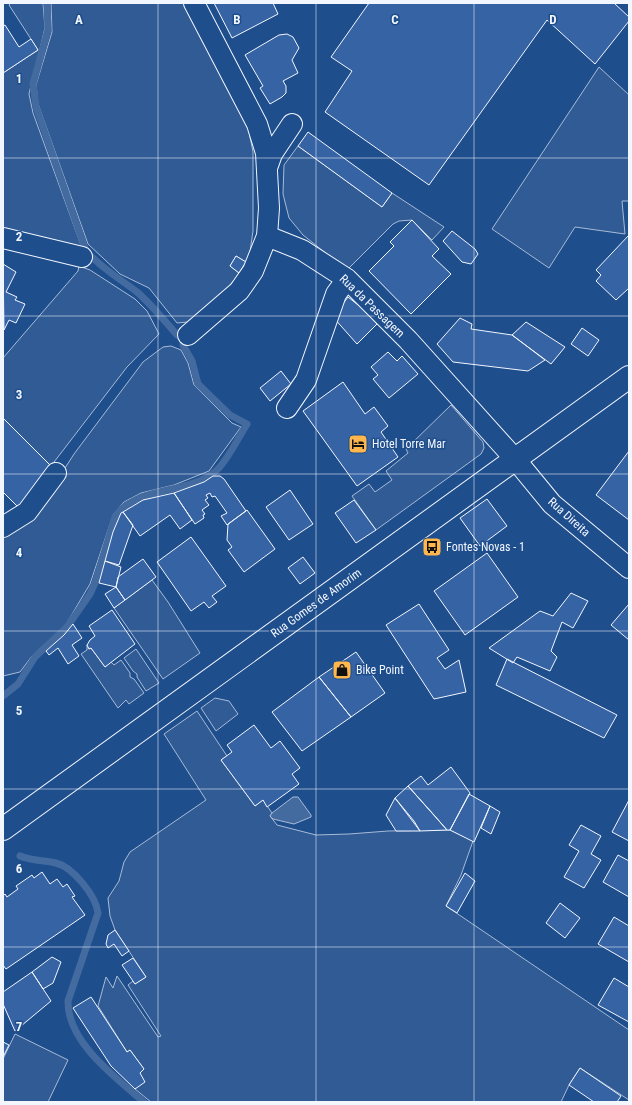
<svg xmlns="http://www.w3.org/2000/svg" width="632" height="1105" font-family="'Roboto Condensed',sans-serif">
<rect width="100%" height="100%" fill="#1f4e8c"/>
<path fill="#305b95" stroke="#a8bbd7" d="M11,3H43L45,28L29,94L33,113L82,248L3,229V73L38,50L9,5Z
M51,3H184L248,127L253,152V231L250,252L246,262L236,256L230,266L239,273L235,279L219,298L187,322L177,323L149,288L120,274L88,244L38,104L36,85L52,32Z
M599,67L629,95V201H622L625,234L575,227L549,268L492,229Z
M298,146L382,207L392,193L444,227L432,240L412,220L399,221L393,224L347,270L303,235L289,218L283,194L284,165Z
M79,266L90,270L135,299L147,311L159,334L127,367L51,466L3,418V358L78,271Z
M171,346L181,350L188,363L194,385L232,423L241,427L209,471L174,485L141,493L124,502L113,515L90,584L65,626L32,656L20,672L3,676V534L49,493L74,454L143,362L163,347Z
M451,405L483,442L484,448L481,454L376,530L352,496L369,484L375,492L392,480L386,471L408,453L406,449Z
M152,580L168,602L200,653L163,679L114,608Z
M87,645L89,649L91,648L105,667L111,662L114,665L121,660L130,673V677L134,679L144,693L129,704L126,700L118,708L81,654L87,650Z
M136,649L159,683L146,691L137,677V674L133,671L124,658Z
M215,698L229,701L238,714L216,731L201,708Z
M197,711L227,756L221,760L255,806L263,800L272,813L270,816L277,825L316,835L349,834L388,831L450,830L473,841L461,875L446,906L629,1030V1100L580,1068L569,1085L561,1102H151L135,1089L140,1073L144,1069L130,1050L127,1052L98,1006L106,977L113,988L117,976L158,1037L161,1036L128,985L133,981L135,984L146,977L115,930L110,916L108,898L119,881L124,862L130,852L206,800L164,734Z
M15,1034L68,1060L48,1102H3V1059Z"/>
<path fill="#446ba0" stroke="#a8bbd7" d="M293,797H298L311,815V817L294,824L273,819L270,816L272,813Z"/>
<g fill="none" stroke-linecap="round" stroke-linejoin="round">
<path stroke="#446ba0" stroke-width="7" d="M47,3L48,30L33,84L36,107L86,251C101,268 119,278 137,292C152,305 164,320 177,335
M3,696L18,684L35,657L67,627L90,594L95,583L115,517C138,484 188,496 217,470C229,458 238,438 247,424L230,415L198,384L192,361L183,345
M20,856C31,861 44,860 56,863C73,867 96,896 98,913L68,1001C67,1042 116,1078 144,1102"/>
</g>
<path fill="#3563a3" stroke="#f2f6ff" d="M214,3H273L278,14L232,38Z
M369,3H614L629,17V21L595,64L547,20L429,185L325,112L352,71L331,57Z
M5,25L19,47L31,39L38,50L3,73V26Z
M287,34L293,37L299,48L292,60L298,73L283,81L286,86V93L282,97L270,104L260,88L263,86L245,55L279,35Z
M308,132L392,193L382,207L298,146Z
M412,220L439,249L432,256L451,274L411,314L369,271L394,246L390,242Z
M452,231L475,249L478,254L471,264L462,262L443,241Z
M629,235V288L616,300L596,281L601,275L596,270Z
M236,256L246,262L239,273L230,266Z
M3,264L16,272L6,292L17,297L15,300L25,304L16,323L9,320L4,330Z
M348,297L367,312L377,324L357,344L333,317Z
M460,318L472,324L471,329L512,335L545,360L528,371L453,362L437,344Z
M526,322L565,347L551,364L512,335Z
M582,328L599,340L588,356L571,344Z
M388,352L397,361L402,356L418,374L389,398L373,379L378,375L371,367Z
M281,371L291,384L270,401L260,388Z
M343,382L365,414L374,407L388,426L381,432L398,457L357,486L303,411Z
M3,418L51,466L18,507L3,492Z
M629,451V520L596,495Z
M213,476H220L224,479L246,511L227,525L221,516L227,513L215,496L212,497L210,493L206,495L208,498L205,500L209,505L202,510L205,514L203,515L204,518L195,524L174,493L204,482Z
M290,490L313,524L289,540L266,507Z
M174,493L192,520L180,529L170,515L140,536L123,512L143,500Z
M487,499L507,526L480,546L460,518Z
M354,500L376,530L356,543L335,513Z
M247,510L275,549L244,572L228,550L232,547L227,540L228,524Z
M123,512L133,525L119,565L105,561L113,532L121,513Z
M191,537L226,586L212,596L217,602L209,608L204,602L191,611L157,562Z
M487,553L518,597L465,635L434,591Z
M303,557L315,573L300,584L288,568Z
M143,559L156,577L125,600L116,587L118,577Z
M105,561L121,567L116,587L99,583Z
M116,587L125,600L114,608L105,594Z
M571,593L588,601L573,628L562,622L551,651L557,657L550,671L517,657L513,663L489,648L540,611L553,616Z
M419,604L449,650L437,658L445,669L459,660L466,692L434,699L386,625Z
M629,604V640L611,625Z
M112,610L135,644L105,667L91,648L89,649L87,645L90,640L95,636L89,626Z
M73,624L82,638L72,645L79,656L68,664L58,648L49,655L46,651L64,635Z
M356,652L385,693L351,717L319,677Z
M507,659L617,715L604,738L496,685Z
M319,677L351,717L302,751L272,712Z
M254,725L271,748L280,741L300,768L292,774L299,784L267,807L263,800L255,806L221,760L232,752L227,745Z
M451,767L470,793L450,830H447L408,786L421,776L428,785Z
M408,786L434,815L447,830L420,831L395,798Z
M469,794L490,806L474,842L450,830Z
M395,798L414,821L420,831H396L386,815Z
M629,800V841L612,832Z
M490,806L500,812L491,834L481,828Z
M581,825L601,836L591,854L601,860L584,888L564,877L579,851L569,845Z
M618,855L629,861V897L603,882Z
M42,872L50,884L57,879L63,887L67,884L75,896L72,897L85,915L6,969L3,965V896L5,894L7,897L18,889L16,886L32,875L34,878Z
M465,873L475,881L457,913L446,906Z
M560,903L580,918L565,938L546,923Z
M614,917L629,926V962L598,944Z
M115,930L129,951L122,956L114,944L108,948L106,944L108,935Z
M52,957L61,962L53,983L43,989L32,972Z
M133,958L146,977L135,984L122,965Z
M32,972L51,1001L15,1031L3,1004V992Z
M614,978L629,987V1022L598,1005Z
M91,997L127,1052L130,1050L144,1069L140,1073L145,1082L135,1089L111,1066L73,1008Z
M3,1042L9,1045L3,1057Z
M580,1068L621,1096L617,1102H594L569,1085Z"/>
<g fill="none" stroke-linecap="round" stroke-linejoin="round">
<g stroke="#f2f6ff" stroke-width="22">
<path id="street" d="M267,168L272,154L292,124
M267,236L302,250L347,279L408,340L515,459L552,504L629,568
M3,238L82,257
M188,335L239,291L253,271L267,236L269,208L266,153L257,124L194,3
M287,408L306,380L336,294L347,279
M3,527L27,512L56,473"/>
</g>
<g stroke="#f2f6ff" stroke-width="24">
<path id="secondary" d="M3,829L629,377"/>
</g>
<use href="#street" stroke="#1f4e8c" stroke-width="20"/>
<use href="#secondary" stroke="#1f4e8c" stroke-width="22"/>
</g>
<path fill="none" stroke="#f2f6ff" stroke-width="1" stroke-opacity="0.55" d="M158,3V1102M316,3V1102M474,3V1102M3,158H629M3,316H629M3,474H629M3,631H629M3,789H629M3,947H629"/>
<defs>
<g id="hotel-square" transform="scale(1)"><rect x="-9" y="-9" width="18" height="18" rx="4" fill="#ffb74d" stroke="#1f4e8c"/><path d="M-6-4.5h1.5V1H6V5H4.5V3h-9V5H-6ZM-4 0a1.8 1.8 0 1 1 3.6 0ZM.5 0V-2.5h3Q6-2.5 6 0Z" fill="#111"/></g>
<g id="bus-square" transform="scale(1)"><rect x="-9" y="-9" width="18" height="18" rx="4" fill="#ffb74d" stroke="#1f4e8c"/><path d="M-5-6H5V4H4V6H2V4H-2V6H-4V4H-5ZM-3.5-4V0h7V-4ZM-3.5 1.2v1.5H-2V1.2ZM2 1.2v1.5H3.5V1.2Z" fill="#111"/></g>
<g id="shop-square" transform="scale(1)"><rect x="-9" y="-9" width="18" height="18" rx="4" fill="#ffb74d" stroke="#1f4e8c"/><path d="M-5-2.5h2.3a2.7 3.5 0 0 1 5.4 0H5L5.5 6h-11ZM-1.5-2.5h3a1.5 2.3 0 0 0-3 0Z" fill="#111"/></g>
</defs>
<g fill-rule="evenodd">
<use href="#hotel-square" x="358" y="444"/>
<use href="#bus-square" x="432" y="547"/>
<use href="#shop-square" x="342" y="670"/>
</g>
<g text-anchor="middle" stroke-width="3" stroke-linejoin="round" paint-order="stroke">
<g font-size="12" fill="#f2f6ff" stroke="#1f4e8c">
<text transform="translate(372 306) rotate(44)" y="4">Rua da Passagem</text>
<text transform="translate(569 517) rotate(42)" y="4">Rua Direita</text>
<text transform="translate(316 603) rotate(-36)" y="4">Rua Gomes de Amorim</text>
</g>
<g font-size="12" fill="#f2f6ff" stroke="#1f4e8c" text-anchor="start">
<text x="372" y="448">Hotel Torre Mar</text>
<text x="446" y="551">Fontes Novas - 1</text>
<text x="356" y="674">Bike Point</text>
</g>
</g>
<g font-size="13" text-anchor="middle" font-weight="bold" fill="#f2f6ff" stroke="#1f4e8c" stroke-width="3" stroke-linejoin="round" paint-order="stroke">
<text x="79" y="24">A</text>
<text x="237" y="24">B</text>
<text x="395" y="24">C</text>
<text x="553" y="24">D</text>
<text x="19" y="83">1</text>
<text x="19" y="241">2</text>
<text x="19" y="399">3</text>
<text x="19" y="557">4</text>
<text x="19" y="715">5</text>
<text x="19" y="873">6</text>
<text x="19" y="1031">7</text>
</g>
<rect width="632" height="1105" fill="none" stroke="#f2f6ff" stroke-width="8"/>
</svg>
